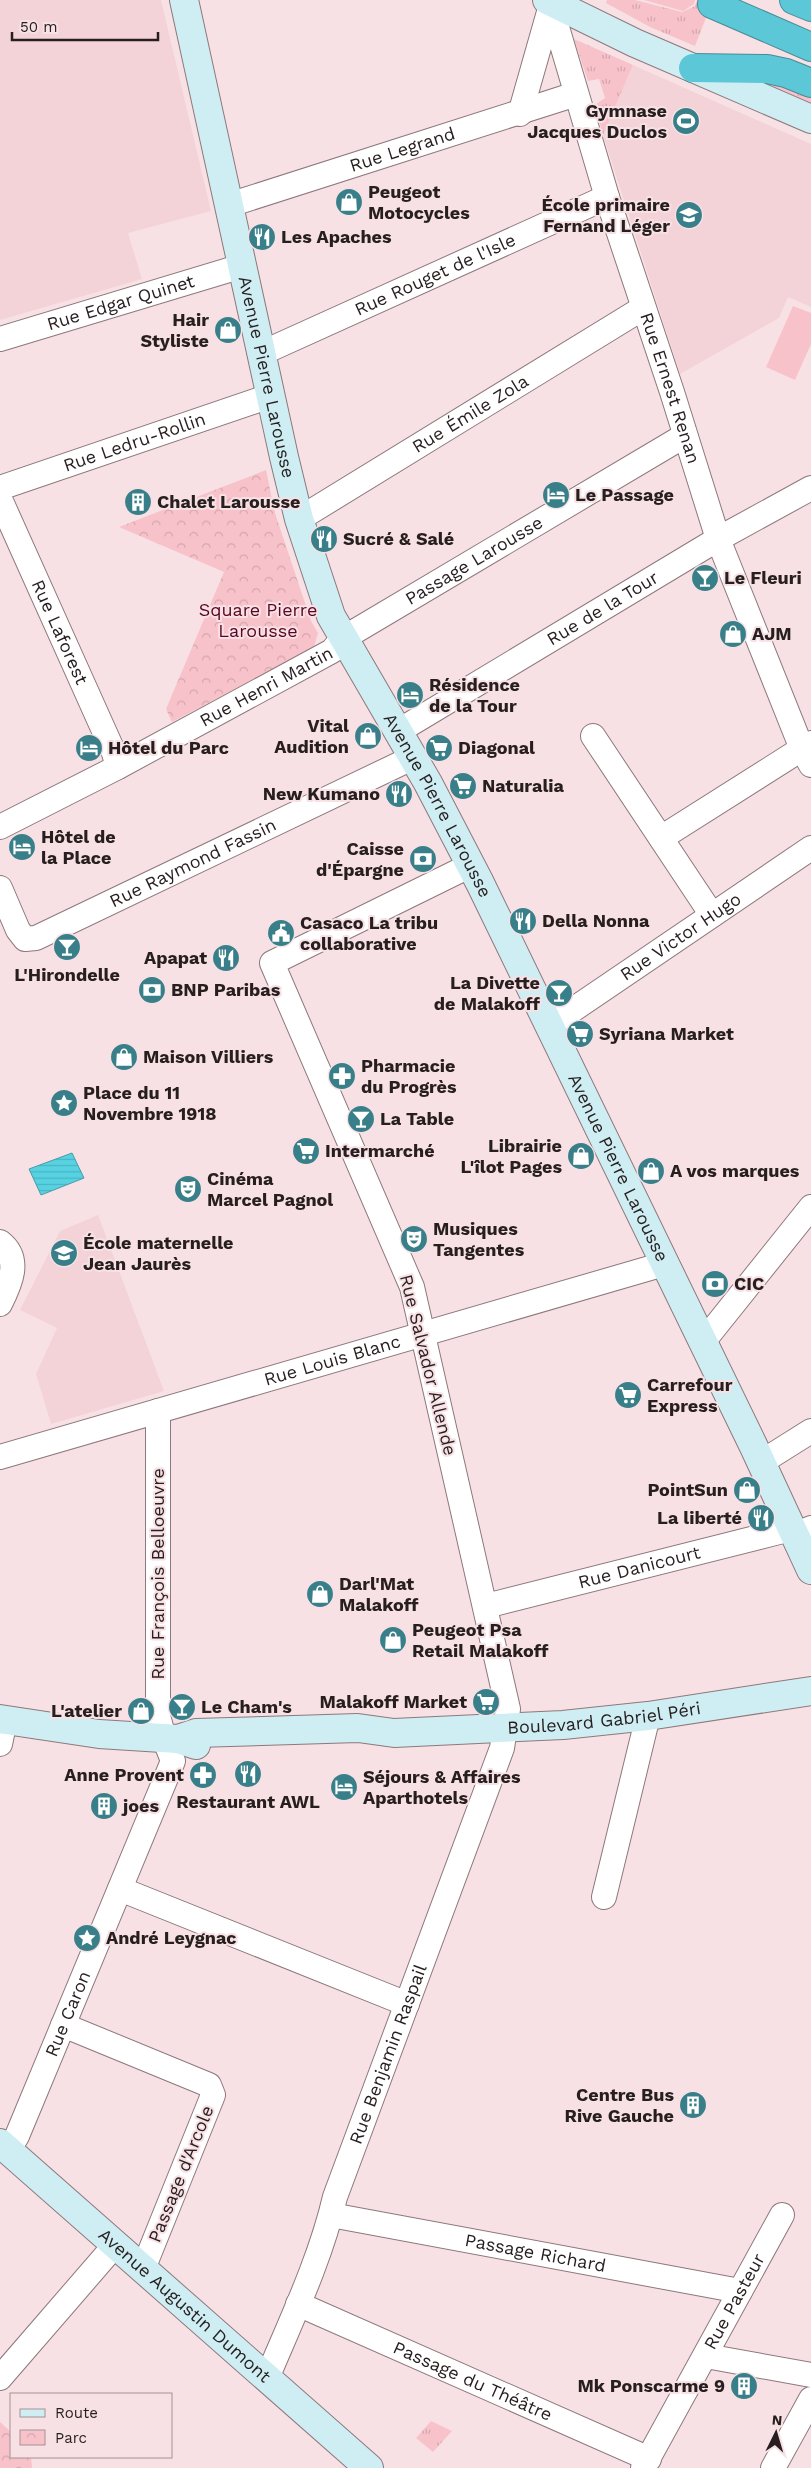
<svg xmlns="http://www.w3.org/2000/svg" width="811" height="2468" font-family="'Work Sans',sans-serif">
<defs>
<pattern id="grass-tufts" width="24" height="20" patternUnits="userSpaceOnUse" patternTransform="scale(1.25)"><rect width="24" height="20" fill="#f8c2ca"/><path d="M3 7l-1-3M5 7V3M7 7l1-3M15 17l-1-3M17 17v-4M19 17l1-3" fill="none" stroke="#d4a6ad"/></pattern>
<pattern id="park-crowns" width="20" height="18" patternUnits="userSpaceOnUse" patternTransform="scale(1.25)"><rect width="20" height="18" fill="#f8c2ca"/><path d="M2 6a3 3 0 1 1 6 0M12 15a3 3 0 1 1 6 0" fill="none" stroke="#d4a6ad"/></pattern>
<pattern id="water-rules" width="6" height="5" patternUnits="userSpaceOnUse" patternTransform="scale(1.25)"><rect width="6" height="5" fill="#56d2e2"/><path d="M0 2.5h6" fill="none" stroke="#4bb4c1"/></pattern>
</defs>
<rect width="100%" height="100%" fill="#f8e1e4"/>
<path fill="#f3d3d7" d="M0,0H161L211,211L128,233L142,279L0,320Z
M633,65L811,144V307L788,297L779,318L680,374L603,135Z
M98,1215L164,1391L51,1424L36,1374L57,1328L20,1310L60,1231Z"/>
<path fill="url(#grass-tufts)" d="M607,0H635L682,12L695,6L697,0H713L695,46L650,27L606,3Z
M574,39L633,65L603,135L595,105L605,98L599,79L588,81Z
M776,82L811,97V108L772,91Z
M431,2421L452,2431L433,2452L416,2438Z"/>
<path fill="url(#park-crowns)" d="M266,470L275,513L311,621L318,633L314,647L172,722L166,709L224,572L119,527Z
M0,2422L11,2432V2457H31L32,2468H0Z"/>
<path fill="#f8c2ca" d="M644,0H695L694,4L683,11Z
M793,306L811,313V344L795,380L766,367Z"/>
<path fill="url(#water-rules)" stroke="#489ca8" d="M72,1153L84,1178L41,1195L29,1169Z"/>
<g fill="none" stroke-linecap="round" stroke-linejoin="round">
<g stroke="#8d787b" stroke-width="26">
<g id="street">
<path id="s1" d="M552,2L556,24L607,197L672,392L718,539L802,749L811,765"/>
<path d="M520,114L551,5"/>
<path id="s2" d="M229,205L576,94"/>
<path id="s3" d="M0,339L242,266"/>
<path id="s4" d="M262,353L607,197"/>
<path id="s5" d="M0,488L270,396"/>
<path id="s6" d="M0,499L114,753L118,767"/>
<path id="s7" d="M299,519L643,308"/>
<path id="s8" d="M397,732L718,539L811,488"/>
<path d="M593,736L712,915"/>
<path id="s9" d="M0,827L118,767L332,651L342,639L684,436"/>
<path d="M661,838L811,743"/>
<path id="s10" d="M0,888L18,930L25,939L36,938L412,758"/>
<path id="s11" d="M549,1026L811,848"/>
<path d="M0,1242C22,1259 10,1284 0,1304"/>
<path d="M703,1342L811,1207"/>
<path id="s12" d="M0,1457L664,1264"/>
<path d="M760,1463L811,1431"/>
<path d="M794,1535L811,1528"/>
<path id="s13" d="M486,1606L779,1532L790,1527"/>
<path d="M0,1744L5,1720"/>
<path d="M120,1889L407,2004"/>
<path d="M604,1897L648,1716"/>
<path d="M63,2025L209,2085L213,2095L143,2269"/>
<path id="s14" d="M8,2150L17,2136L173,1761L164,1738L158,1716V1411"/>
<path id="s15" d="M331,2215L740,2291"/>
<path id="s16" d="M298,2304L649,2459"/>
<path d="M706,2356L811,2375"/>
<path d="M0,2378L115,2245"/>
<path id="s17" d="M267,2378C291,2321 321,2258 335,2197L502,1748L508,1709L412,1287L272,963L471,865"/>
<path id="s18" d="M643,2468L782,2215"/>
<path d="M773,2468L811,2399"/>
</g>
</g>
<g stroke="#8d787b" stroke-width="30">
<g id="secondary">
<path id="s19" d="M184,0L284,457L299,519L331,616L428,783L480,883L754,1447L811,1570"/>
<path d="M547,0L635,43L811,119"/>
<path d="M0,1719L99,1734L178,1739L196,1745"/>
<path id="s20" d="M178,1739L196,1733L358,1728L394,1733L563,1725L648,1716L811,1691"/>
<path id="s21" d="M0,2143L369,2468"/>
</g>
</g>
<g stroke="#498c96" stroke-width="30">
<path id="highway" d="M794,0L811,7
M712,4L811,47
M693,68L767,69L786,73L811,83"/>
</g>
<use href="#street" stroke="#fff" stroke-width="24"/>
<use href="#secondary" stroke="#ceeef3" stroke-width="28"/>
<use href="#highway" stroke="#5cc7d6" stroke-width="28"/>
</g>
<defs>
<g id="stadium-disc" transform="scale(1.4375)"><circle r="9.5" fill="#387f89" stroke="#f8e1e4"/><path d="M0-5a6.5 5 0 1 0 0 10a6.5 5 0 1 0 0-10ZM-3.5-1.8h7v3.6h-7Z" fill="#fff"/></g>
<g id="shop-disc" transform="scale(1.4375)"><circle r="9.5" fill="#387f89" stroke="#f8e1e4"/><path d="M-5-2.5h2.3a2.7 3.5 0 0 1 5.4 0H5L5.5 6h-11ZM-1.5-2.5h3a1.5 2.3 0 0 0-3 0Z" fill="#fff"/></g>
<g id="school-disc" transform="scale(1.4375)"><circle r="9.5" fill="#387f89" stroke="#f8e1e4"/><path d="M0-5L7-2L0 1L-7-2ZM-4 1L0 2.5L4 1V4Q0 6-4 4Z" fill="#fff"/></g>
<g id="restaurant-disc" transform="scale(1.4375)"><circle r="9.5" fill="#387f89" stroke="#f8e1e4"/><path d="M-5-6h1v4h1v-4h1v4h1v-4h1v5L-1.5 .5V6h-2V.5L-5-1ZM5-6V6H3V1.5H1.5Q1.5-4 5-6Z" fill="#fff"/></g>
<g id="hotel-disc" transform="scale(1.4375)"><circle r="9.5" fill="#387f89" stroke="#f8e1e4"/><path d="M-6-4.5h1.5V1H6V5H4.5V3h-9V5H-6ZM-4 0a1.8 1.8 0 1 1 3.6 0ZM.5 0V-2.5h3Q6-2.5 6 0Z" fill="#fff"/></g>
<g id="building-disc" transform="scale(1.4375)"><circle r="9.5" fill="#387f89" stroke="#f8e1e4"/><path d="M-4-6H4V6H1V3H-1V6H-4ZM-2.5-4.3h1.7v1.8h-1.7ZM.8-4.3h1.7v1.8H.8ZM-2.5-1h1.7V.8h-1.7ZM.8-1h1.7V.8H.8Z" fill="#fff"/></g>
<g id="bar-disc" transform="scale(1.4375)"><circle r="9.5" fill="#387f89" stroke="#f8e1e4"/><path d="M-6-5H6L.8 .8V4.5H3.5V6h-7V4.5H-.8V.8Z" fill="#fff"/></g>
<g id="supermarket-disc" transform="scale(1.4375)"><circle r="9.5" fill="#387f89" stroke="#f8e1e4"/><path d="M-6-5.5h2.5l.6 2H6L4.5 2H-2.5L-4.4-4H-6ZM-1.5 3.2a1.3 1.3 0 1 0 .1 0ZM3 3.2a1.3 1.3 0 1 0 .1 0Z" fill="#fff"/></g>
<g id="bank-disc" transform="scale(1.4375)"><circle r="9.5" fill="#387f89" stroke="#f8e1e4"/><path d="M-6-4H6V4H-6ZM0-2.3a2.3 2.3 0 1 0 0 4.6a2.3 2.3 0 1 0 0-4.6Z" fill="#fff"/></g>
<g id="civic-disc" transform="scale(1.4375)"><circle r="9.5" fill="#387f89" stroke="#f8e1e4"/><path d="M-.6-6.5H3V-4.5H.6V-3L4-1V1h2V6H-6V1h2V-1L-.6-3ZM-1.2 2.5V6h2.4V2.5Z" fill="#fff"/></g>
<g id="pharmacy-disc" transform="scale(1.4375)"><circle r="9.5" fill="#387f89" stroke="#f8e1e4"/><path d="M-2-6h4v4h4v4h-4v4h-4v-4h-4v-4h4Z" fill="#fff"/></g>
<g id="sight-disc" transform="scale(1.4375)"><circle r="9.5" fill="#387f89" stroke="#f8e1e4"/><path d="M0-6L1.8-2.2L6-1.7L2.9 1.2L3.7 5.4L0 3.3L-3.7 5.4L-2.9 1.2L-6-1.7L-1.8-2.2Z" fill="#fff"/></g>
<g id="theatre-disc" transform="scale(1.4375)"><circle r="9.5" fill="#387f89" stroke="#f8e1e4"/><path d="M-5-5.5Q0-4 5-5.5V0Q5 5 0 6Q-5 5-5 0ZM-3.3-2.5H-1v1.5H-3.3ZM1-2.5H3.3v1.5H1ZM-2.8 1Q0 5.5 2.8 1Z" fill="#fff"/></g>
</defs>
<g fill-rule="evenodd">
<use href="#stadium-disc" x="686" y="121"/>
<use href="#shop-disc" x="349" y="202"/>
<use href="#school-disc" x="689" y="215"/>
<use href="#restaurant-disc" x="262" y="237"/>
<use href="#shop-disc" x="228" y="330"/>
<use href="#hotel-disc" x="556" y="495"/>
<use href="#building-disc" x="138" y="502"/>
<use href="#restaurant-disc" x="324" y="539"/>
<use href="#bar-disc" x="705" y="578"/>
<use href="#shop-disc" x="733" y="634"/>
<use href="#hotel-disc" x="410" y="695"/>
<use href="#shop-disc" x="368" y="736"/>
<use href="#hotel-disc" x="89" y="748"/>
<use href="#supermarket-disc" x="439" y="748"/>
<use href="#supermarket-disc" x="463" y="786"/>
<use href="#restaurant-disc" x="399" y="794"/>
<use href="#hotel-disc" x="22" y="847"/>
<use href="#bank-disc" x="423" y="859"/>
<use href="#restaurant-disc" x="523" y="921"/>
<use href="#civic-disc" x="281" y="933"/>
<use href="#bar-disc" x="67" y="947"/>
<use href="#restaurant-disc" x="226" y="958"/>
<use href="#bank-disc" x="152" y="990"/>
<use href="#bar-disc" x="559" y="993"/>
<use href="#supermarket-disc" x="580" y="1034"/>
<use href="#shop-disc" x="124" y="1057"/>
<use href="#pharmacy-disc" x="342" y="1076"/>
<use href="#sight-disc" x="64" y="1103"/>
<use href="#bar-disc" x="361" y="1119"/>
<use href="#supermarket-disc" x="306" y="1151"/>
<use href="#shop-disc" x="581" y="1156"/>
<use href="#shop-disc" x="651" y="1171"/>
<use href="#theatre-disc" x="188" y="1189"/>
<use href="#theatre-disc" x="414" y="1239"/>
<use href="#school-disc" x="64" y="1253"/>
<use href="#bank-disc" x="715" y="1284"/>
<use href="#supermarket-disc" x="628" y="1395"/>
<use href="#shop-disc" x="747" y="1490"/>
<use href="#restaurant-disc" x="761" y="1518"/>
<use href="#shop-disc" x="320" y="1594"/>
<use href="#shop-disc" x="393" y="1640"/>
<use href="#supermarket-disc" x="486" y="1702"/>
<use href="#bar-disc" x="182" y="1707"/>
<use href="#shop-disc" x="141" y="1711"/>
<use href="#restaurant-disc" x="248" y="1774"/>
<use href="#pharmacy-disc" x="203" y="1775"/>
<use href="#hotel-disc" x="344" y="1787"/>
<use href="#building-disc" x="104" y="1806"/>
<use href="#sight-disc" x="87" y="1938"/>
<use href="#building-disc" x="693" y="2105"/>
<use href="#building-disc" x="744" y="2386"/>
</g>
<g text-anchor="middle" stroke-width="4" stroke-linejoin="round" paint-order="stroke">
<g font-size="18" font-weight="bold" fill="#261e1f" stroke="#f8e1e4" text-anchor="start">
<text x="667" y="117" text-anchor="end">Gymnase<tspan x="667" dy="21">Jacques Duclos</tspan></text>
<text x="368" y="198">Peugeot<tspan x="368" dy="21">Motocycles</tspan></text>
<text x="670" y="211" text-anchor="end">École primaire<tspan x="670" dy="21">Fernand Léger</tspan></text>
<text x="281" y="243">Les Apaches</text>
<text x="209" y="326" text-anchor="end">Hair<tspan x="209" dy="21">Styliste</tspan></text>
<text x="575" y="501">Le Passage</text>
<text x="157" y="508">Chalet Larousse</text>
<text x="343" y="545">Sucré &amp; Salé</text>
<text x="724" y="584">Le Fleuri</text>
<text x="752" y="640">AJM</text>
<text x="429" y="691">Résidence<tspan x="429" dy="21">de la Tour</tspan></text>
<text x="349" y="732" text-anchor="end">Vital<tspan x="349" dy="21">Audition</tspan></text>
<text x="108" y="754">Hôtel du Parc</text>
<text x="458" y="754">Diagonal</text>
<text x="482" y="792">Naturalia</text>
<text x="380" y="800" text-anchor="end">New Kumano</text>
<text x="41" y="843">Hôtel de<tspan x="41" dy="21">la Place</tspan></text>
<text x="404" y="855" text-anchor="end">Caisse<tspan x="404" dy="21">d'Épargne</tspan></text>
<text x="542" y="927">Della Nonna</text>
<text x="300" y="929">Casaco La tribu<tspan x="300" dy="21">collaborative</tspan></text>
<text x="207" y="964" text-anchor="end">Apapat</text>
<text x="67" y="981" text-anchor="middle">L'Hirondelle</text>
<text x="540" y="989" text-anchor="end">La Divette<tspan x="540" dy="21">de Malakoff</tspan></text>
<text x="171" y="996">BNP Paribas</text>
<text x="599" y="1040">Syriana Market</text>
<text x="143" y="1063">Maison Villiers</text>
<text x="361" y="1072">Pharmacie<tspan x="361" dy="21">du Progrès</tspan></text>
<text x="83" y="1099">Place du 11<tspan x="83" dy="21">Novembre 1918</tspan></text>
<text x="380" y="1125">La Table</text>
<text x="562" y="1152" text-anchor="end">Librairie<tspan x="562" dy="21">L'îlot Pages</tspan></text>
<text x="325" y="1157">Intermarché</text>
<text x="670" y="1177">A vos marques</text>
<text x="207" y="1185">Cinéma<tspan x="207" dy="21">Marcel Pagnol</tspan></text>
<text x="433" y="1235">Musiques<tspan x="433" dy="21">Tangentes</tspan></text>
<text x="83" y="1249">École maternelle<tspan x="83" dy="21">Jean Jaurès</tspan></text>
<text x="734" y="1290">CIC</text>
<text x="647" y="1391">Carrefour<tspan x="647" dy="21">Express</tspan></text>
<text x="728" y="1496" text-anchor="end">PointSun</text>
<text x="742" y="1524" text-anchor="end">La liberté</text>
<text x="339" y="1590">Darl'Mat<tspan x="339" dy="21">Malakoff</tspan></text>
<text x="412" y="1636">Peugeot Psa<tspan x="412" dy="21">Retail Malakoff</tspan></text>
<text x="467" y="1708" text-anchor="end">Malakoff Market</text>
<text x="201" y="1713">Le Cham's</text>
<text x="122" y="1717" text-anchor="end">L'atelier</text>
<text x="184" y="1781" text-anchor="end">Anne Provent</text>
<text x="363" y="1783">Séjours &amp; Affaires<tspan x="363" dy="21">Aparthotels</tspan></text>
<text x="248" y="1808" text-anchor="middle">Restaurant AWL</text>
<text x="123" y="1812">joes</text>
<text x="106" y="1944">André Leygnac</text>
<text x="674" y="2101" text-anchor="end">Centre Bus<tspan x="674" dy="21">Rive Gauche</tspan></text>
<text x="725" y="2392" text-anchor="end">Mk Ponscarme 9</text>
</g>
<g font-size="18" fill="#261e1f" stroke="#f8e1e4">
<text dy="6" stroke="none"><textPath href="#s2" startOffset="182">Rue Legrand</textPath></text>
<text dy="6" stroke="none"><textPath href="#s4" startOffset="190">Rue Rouget de l'Isle</textPath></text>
<text dy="6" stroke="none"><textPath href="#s3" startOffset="126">Rue Edgar Quinet</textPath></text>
<text dy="6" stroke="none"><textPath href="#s19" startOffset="386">Avenue Pierre Larousse</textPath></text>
<text dy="6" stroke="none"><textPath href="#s1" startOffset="404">Rue Ernest Renan</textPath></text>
<text dy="6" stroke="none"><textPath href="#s7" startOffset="201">Rue Émile Zola</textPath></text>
<text dy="6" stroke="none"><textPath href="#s5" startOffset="142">Rue Ledru-Rollin</textPath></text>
<text dy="6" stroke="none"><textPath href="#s9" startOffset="545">Passage Larousse</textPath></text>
<text dy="6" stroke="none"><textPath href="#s8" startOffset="240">Rue de la Tour</textPath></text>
<text dy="6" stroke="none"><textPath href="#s6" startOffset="146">Rue Laforest</textPath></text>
<text dy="6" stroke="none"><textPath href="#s9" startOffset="301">Rue Henri Martin</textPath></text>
<text dy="6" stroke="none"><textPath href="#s19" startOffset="851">Avenue Pierre Larousse</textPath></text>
<text dy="6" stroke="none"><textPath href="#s10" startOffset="242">Rue Raymond Fassin</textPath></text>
<text dy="6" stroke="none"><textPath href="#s11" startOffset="159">Rue Victor Hugo</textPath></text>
<text dy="6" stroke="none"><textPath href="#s19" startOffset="1256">Avenue Pierre Larousse</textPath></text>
<text dy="6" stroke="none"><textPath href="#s12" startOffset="346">Rue Louis Blanc</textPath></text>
<text transform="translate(428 1365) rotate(76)" y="6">Rue Salvador Allende</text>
<text dy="6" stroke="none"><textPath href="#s13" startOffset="158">Rue Danicourt</textPath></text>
<text transform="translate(158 1574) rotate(-90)" y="6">Rue François Belloeuvre</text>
<text dy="6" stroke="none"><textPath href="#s20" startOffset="428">Boulevard Gabriel Péri</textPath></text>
<text dy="6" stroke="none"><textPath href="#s14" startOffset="149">Rue Caron</textPath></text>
<text dy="6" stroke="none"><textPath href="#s17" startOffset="346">Rue Benjamin Raspail</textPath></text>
<text transform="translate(181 2174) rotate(-68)" y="6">Passage d'Arcole</text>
<text dy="6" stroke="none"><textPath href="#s15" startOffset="208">Passage Richard</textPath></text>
<text dy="6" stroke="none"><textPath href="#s18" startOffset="190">Rue Pasteur</textPath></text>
<text dy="6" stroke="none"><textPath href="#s21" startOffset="246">Avenue Augustin Dumont</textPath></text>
<text dy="6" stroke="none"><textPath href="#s16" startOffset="191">Passage du Théâtre</textPath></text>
</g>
<g font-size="18" fill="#580623" stroke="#f8e1e4">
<text x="258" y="616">Square Pierre<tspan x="258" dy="21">Larousse</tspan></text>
</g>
</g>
<rect x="10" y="2393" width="162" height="65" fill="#f8e1e4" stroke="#a49395"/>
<rect x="20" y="2409" width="25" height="8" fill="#ceeef3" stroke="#a49395"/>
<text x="55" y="2418" font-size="15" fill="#261e1f">Route</text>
<rect x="20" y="2430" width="25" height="15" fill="url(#park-crowns)" stroke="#a49395"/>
<text x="55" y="2443" font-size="15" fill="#261e1f">Parc</text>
<g transform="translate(776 2433) rotate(5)" stroke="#f8e1e4" stroke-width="4" paint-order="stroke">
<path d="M0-4L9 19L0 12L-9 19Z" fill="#261e1f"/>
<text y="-8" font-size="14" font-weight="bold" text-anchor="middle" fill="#261e1f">N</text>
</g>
<path d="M12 32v8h146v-8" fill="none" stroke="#261e1f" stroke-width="2.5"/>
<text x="20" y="32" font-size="15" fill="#261e1f" stroke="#f8e1e4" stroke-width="4" paint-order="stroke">50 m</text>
</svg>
